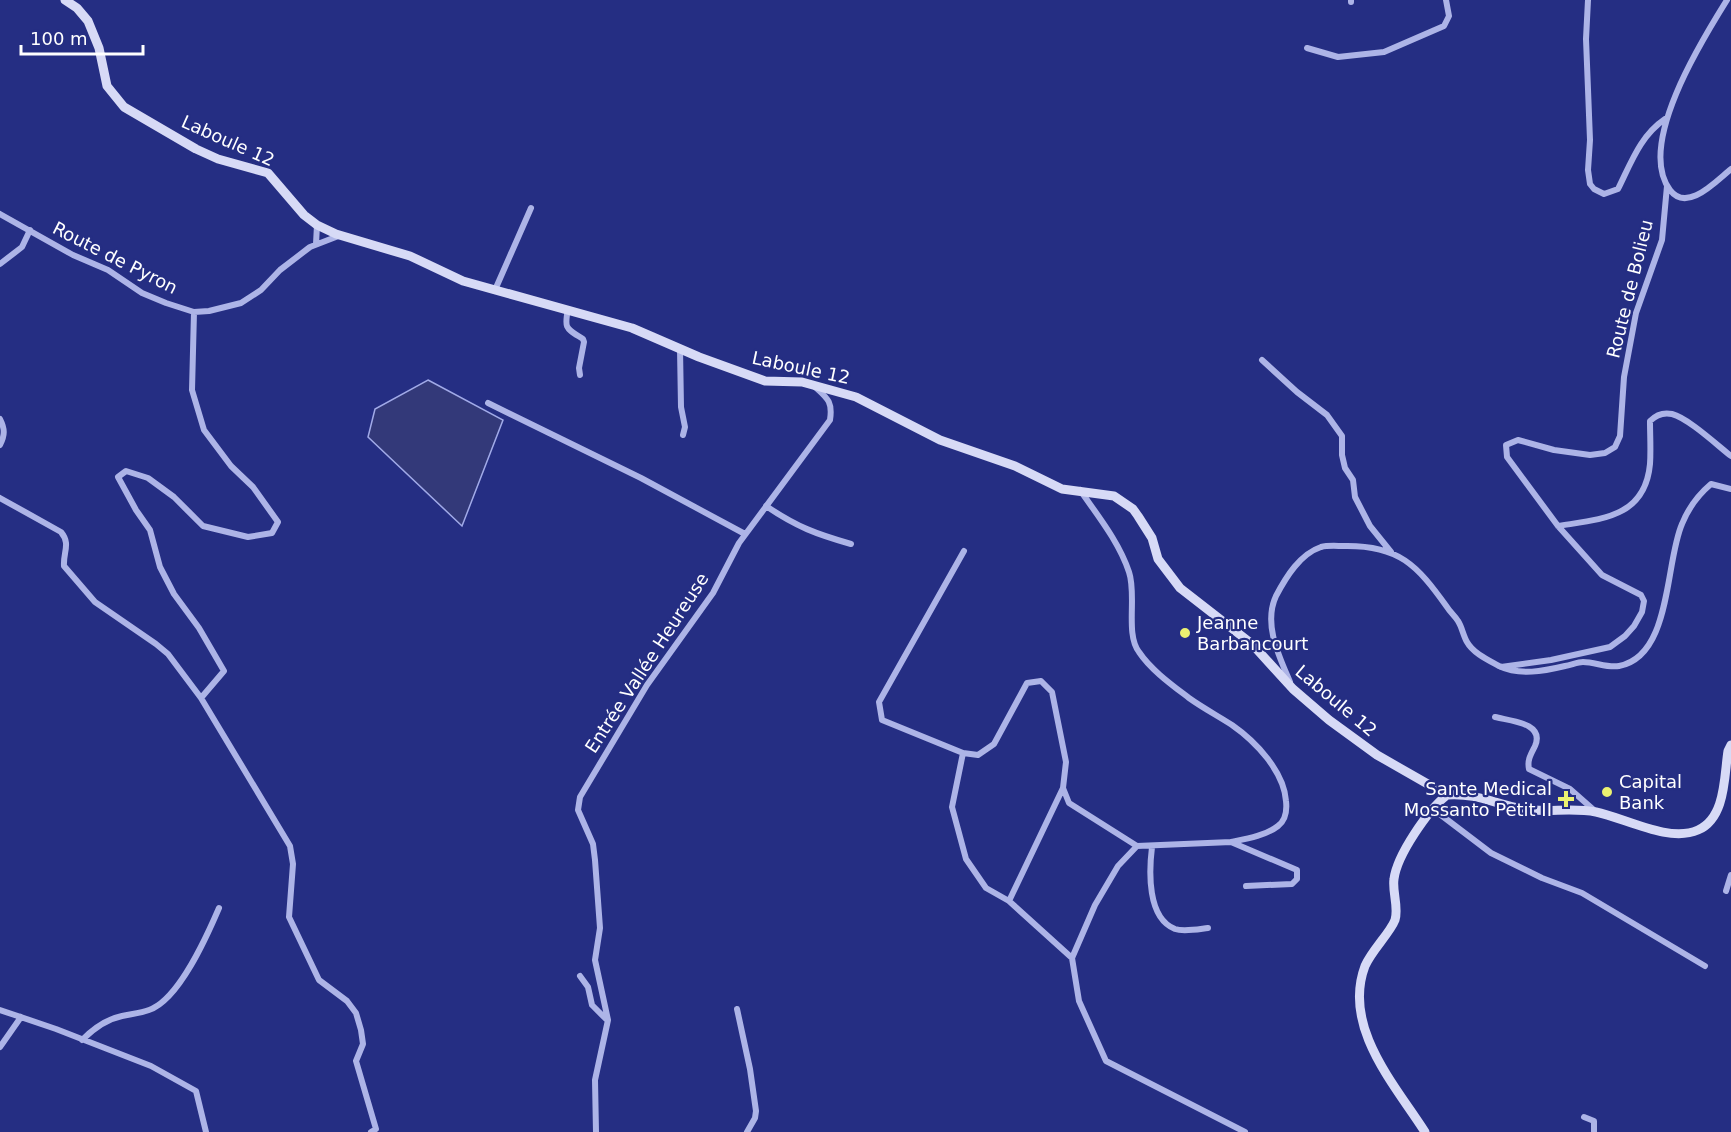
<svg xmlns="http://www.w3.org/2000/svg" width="1731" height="1132" font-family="'DejaVu Sans',sans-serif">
<rect width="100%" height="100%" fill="#252e83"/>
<path fill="#333979" stroke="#a1aae8" stroke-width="1.5" d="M428,380L503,420L462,526L368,437L375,409Z"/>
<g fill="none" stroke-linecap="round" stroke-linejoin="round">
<path stroke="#adb4e7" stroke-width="6" d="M1351,0V2
M1588,0L1586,39L1590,140L1588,170L1590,184L1594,189L1604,194L1618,189C1631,163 1640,136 1665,119
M1727,0C1702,40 1636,145 1670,190C1687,213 1716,181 1731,169
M1307,48L1338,57L1384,52L1444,26L1449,16L1446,0
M0,214L73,255L108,270L142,293L166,303L194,312L209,311L241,303L261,290L280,270L310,247L341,235
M316,244L317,225
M0,264L22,247L30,230
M495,290L531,208
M568,309C564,329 566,328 583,339L584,342L579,368L580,375
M194,312L192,390L204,430L231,466L253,487L278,522L272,533L248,537L203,526L174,497L148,478L126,471L118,477L136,510L150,530L160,567L174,594L199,628L224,671L201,698L290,846L293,864L289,917L319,980L347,1001L356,1013L361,1030L363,1044L356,1061L376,1129L371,1132
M680,349L681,407L685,427L683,435
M1262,360L1297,392L1327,415L1342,436V455L1345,468L1353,480L1355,497L1370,526L1391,552
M488,403L641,478L745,534
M0,419C5,429 5,435 0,445
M1080,490C1098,516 1119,542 1129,572C1137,595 1125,634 1139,652C1151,670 1172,685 1189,698C1203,708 1218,716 1232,725C1255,741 1284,771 1286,801C1287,810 1286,820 1278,826C1265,836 1246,839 1231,842
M0,498L61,532C71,544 63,552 64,566L95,602L156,644L168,654L201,698
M766,506C797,527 816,534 851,544
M1558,526C1601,519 1645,518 1650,464C1651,450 1650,436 1650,421C1656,415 1663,412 1672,414C1688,418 1717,445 1731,456
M964,551L879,702L882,720L963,753L978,755L994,744L1027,683L1041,681L1052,692L1066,762L1063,788L1009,901
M1501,667L1551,660L1610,647L1625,636L1634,626L1642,612L1644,601L1641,595L1602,575L1558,526L1507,457L1506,445L1518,440L1554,450L1590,455L1605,453L1615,447L1620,436L1624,377L1636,313L1662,240L1667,186
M1290,682C1279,656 1263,624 1276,596C1286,577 1300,554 1321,547C1328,545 1337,546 1344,546C1399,545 1417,565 1447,607C1450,612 1455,616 1458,621C1462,627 1463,635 1467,642C1473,653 1488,660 1499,666C1520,676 1544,671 1565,666C1571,665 1578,662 1583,662C1595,662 1607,668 1619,666C1672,656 1665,562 1682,524C1688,509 1698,495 1711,484L1731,489
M1495,717C1511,721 1545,723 1535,746C1531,754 1527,760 1529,769L1570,789L1595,811
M963,753L952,807L966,859L986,888L1009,901L1072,958
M1063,788L1069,803L1137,846L1231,842L1297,870V879L1292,884L1246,886
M1433,809L1491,853L1542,878L1582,893L1705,966
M1137,846L1118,866L1095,905L1072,958L1079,1001L1106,1061L1245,1132
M1152,847C1149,871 1147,918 1175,929C1184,932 1199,929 1208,928
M1726,891L1731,875
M580,976L588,987L592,1005L607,1020
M737,1009L750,1069L756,1111L755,1118L747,1132
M0,1010L56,1029L151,1066L196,1091L206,1132
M82,1040C93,1029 107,1019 122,1016C131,1014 141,1013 149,1010C179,1000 207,936 219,908
M0,1047L21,1017
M1584,1117L1594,1121V1132
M596,1132L595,1080L608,1020L595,960L600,928L595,860L593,844L578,810L580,797L647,685L713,593L739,543L830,420C833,401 827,398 814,386"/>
<path stroke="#d7daf6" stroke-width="9" d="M65,0L77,8L88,21L99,48L107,86L124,107L196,149L218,159L268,173L304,215L317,225L336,234L410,256L463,281L632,328L699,357L765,381L802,382L856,397L940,440L1015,466L1062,489L1114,496L1133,509L1138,516L1152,538L1158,559L1180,588L1252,644L1293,689L1329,720L1377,755L1447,795
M1425,1132C1395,1085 1342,1027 1365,966C1372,950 1390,933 1395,920C1399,907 1392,892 1394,879C1397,855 1428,810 1447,795C1478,793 1494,804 1523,809C1547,813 1572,807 1596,812C1625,818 1669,843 1698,830C1726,818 1724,776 1728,751L1731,745"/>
</g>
<g fill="#ebf171" stroke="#252e83" stroke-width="2">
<circle cx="1185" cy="633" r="6"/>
<circle cx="1607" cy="792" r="6"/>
<path d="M1563 790h6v6h6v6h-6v6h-6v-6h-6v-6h6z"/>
</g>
<g text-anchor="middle" stroke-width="4.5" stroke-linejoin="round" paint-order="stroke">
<g font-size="18" fill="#fff" stroke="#252e83">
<text transform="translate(228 141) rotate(24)" y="6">Laboule 12</text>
<text transform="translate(115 258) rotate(27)" y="6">Route de Pyron</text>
<text transform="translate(1630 289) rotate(-76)" y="6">Route de Bolieu</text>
<text transform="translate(801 368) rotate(12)" y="6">Laboule 12</text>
<text transform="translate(647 663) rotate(-57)" y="6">Entrée Vallée Heureuse</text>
<text transform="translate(1336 701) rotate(40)" y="6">Laboule 12</text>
</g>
<g font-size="18" fill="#fff" stroke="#252e83" text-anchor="start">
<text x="1197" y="629">Jeanne<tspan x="1197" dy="21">Barbancourt</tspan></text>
<text x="1619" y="788">Capital<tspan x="1619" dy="21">Bank</tspan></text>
<text x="1552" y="795" text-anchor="end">Sante Medical<tspan x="1552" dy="21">Mossanto Petit II</tspan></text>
</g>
</g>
<path d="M21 45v9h122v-9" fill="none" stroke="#ffffff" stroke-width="3"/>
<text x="30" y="45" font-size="18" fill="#ffffff" stroke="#252e83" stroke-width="4.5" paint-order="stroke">100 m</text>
</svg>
